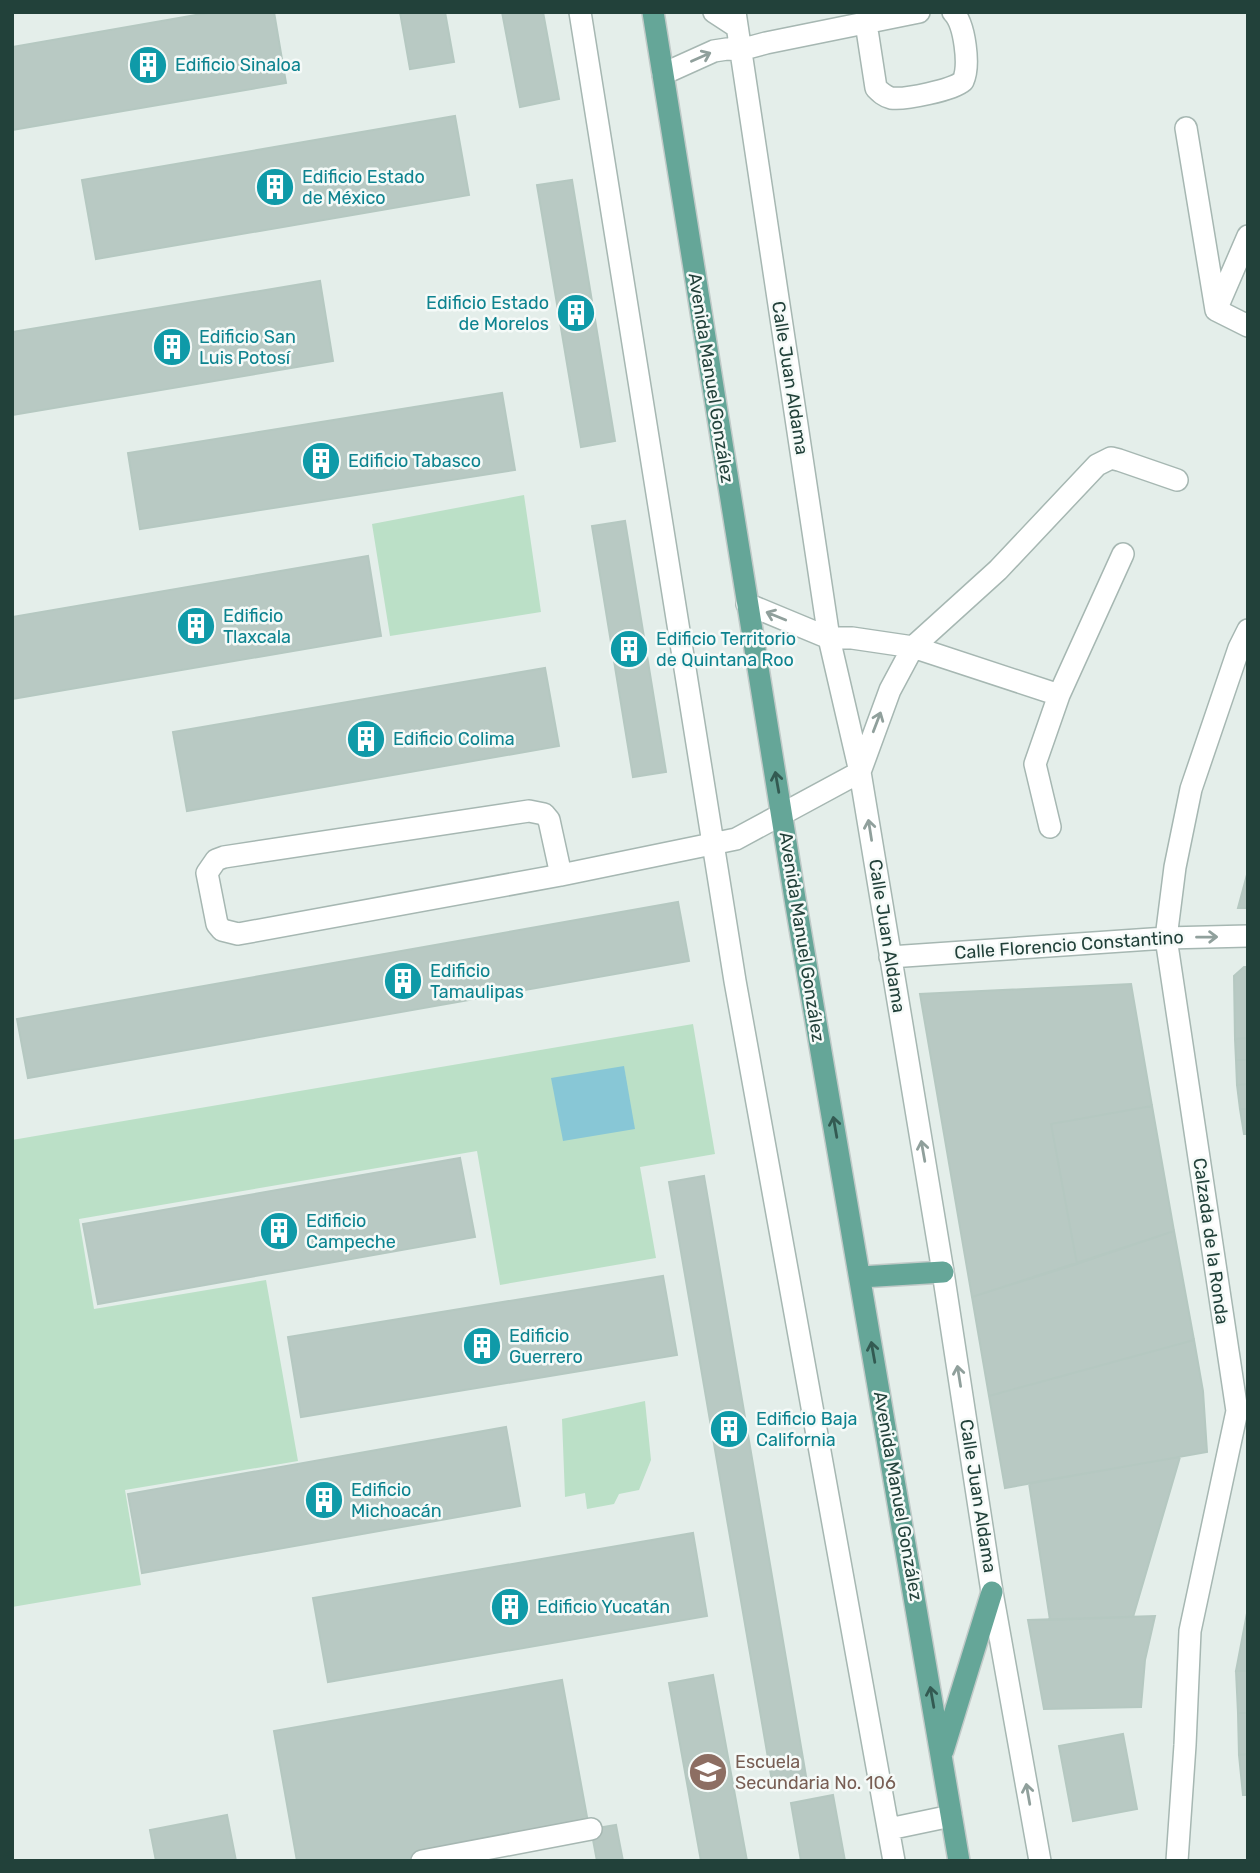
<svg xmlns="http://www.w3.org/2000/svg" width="1260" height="1873" font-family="Rubik,sans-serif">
<rect width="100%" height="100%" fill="#e4eeea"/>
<path fill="#bbe0c7" d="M524,495L541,612L390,636L372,524Z
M693,1024L715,1154L640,1167L656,1258L500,1285L477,1151L79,1219L94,1309L266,1280L298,1461L125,1490L141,1585L12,1607V1140Z
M645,1401L651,1460L639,1490L619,1494L614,1504L587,1509L585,1493L565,1497L562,1419Z"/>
<path fill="#88c7d6" d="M624,1066L635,1129L563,1141L551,1078Z"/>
<path fill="#b8c9c3" stroke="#b5c8c1" stroke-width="2" d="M213,12H274L286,83L12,130V47Z
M400,12H445L454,62L410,69Z
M502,12H543L559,99L520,107Z
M455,116L469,195L96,259L82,180Z
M572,180L615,441L581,447L537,185Z
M320,281L333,361L12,415V332Z
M502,393L515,470L140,529L128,453Z
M625,521L666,772L633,777L592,526Z
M368,556L381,636L12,699V617Z
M545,668L559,746L187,811L173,732Z
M1248,871V908H1238Z
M678,902L689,961L28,1078L17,1019Z
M1244,967H1248V1038L1235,1039L1234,976Z
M1131,984L1152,1106L1051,1124L1077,1264L972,1297L920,994Z
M1248,1038V1060H1236L1235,1039Z
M1236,1060H1248V1084L1237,1085Z
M1248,1084V1109H1240L1237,1085Z
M1152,1106L1174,1231L1077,1264L1051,1124Z
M1240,1109H1248V1134H1244Z
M460,1158L475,1237L98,1304L83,1224Z
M704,1176L807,1782L773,1787L669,1182Z
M1174,1231L1194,1340L989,1396L972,1297Z
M663,1276L677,1355L301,1417L288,1337Z
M1194,1340L1203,1391L1207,1452L1005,1488L989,1396Z
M506,1427L520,1506L142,1573L128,1494Z
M1180,1457L1133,1617L1050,1620L1029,1483Z
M693,1533L707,1616L328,1682L313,1598Z
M1248,1608V1671H1236Z
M1155,1616L1145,1660L1141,1707L1044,1709L1028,1620Z
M1236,1671H1248V1713H1238Z
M713,1675L747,1861H701L669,1683Z
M562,1680L589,1828L407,1861H297L274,1731Z
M1238,1713H1248V1754L1239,1755Z
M1123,1734L1137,1809L1073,1821L1059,1746Z
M1248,1754V1795H1243L1239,1755Z
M833,1795L845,1861H801L791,1803Z
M227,1815L236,1861H156L150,1830Z
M616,1825L623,1861H597L591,1829Z"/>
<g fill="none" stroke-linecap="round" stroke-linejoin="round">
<g stroke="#a6b7b2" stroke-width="24">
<path id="minor" d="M580,12L735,981L894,1861
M714,12L737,27
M735,12L829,638L860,772L943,1272L992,1592L1040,1861
M866,23L876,88C881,93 884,96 891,98C905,100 953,90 963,81C970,66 965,24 953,12
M663,74L714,51L727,49L740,50L766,43L919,12
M1186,128L1216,310
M1248,236L1216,310L1248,326
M747,604L829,638H852L913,647L1059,695L1123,554
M1050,827L1035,764L1059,695
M561,875L549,820L544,814L529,811L224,857L216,860L207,873L217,924L222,930L238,934L561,875L736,839L860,772L890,690L913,647L998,570L1097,465L1111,458L1119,460L1177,480
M890,957L1166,938L1248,936
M889,1829L951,1816
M422,1861L591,1829
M1177,1861L1185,1745L1190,1631L1237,1411L1166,938L1175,867L1191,789L1239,648L1248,630"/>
</g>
<g stroke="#c1cac8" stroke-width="24">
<path id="major" d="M653,12L796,905L959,1861
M861,1277L943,1272
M943,1751L992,1592"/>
</g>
<use href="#minor" stroke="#fff" stroke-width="21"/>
<use href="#major" stroke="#65a698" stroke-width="21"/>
</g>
<defs><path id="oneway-shaft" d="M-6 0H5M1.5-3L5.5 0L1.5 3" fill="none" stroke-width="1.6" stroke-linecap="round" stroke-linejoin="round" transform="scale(1.75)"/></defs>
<g stroke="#90a09c">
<use href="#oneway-shaft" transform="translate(701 57) rotate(-24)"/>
<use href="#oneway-shaft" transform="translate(776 616) rotate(-158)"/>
<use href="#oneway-shaft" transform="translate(877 722) rotate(-69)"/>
<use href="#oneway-shaft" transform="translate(870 830) rotate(-99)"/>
<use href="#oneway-shaft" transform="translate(1207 937) rotate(-1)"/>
<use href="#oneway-shaft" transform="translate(923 1151) rotate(-100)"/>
<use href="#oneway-shaft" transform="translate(959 1376) rotate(-99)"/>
<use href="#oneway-shaft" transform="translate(1028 1794) rotate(-100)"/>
</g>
<g stroke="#335a52">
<use href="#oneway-shaft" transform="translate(777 782) rotate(-100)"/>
<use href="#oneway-shaft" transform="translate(835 1127) rotate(-100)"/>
<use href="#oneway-shaft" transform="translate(873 1352) rotate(-100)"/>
<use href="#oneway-shaft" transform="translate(932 1697) rotate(-100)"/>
</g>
<defs>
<g id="building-disc" transform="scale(2.0125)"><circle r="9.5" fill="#0f9aa8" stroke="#f5faf8"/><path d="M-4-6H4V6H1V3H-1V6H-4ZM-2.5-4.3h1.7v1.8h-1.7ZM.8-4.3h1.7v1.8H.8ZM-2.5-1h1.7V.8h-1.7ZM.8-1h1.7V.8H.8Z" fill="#fff"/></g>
<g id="school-disc" transform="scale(2.0125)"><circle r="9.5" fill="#8d6e63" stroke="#f5faf8"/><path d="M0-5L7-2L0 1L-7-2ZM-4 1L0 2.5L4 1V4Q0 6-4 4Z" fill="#fff"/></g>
</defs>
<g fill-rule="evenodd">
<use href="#building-disc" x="148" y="65"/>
<use href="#building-disc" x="275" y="187"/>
<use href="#building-disc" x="576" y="313"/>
<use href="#building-disc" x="172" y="347"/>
<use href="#building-disc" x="321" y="461"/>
<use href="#building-disc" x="196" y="626"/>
<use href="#building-disc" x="629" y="649"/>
<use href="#building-disc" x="366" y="739"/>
<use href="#building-disc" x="403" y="981"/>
<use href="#building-disc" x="279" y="1231"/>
<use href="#building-disc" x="482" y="1346"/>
<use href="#building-disc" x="729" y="1429"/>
<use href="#building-disc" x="324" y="1500"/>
<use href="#building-disc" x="510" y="1607"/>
<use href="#school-disc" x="708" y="1772"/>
</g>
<g text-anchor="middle" stroke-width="5" stroke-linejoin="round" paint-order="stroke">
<g font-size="18" fill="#0d838f" stroke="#f5faf8" text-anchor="start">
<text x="175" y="71">Edificio Sinaloa</text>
<text x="302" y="183">Edificio Estado<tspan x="302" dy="21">de México</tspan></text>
<text x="549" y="309" text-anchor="end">Edificio Estado<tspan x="549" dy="21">de Morelos</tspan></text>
<text x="199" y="343">Edificio San<tspan x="199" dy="21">Luis Potosí</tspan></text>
<text x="348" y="467">Edificio Tabasco</text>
<text x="223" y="622">Edificio<tspan x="223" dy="21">Tlaxcala</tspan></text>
<text x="656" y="645">Edificio Territorio<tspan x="656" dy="21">de Quintana Roo</tspan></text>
<text x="393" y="745">Edificio Colima</text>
<text x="430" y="977">Edificio<tspan x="430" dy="21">Tamaulipas</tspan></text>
<text x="306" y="1227">Edificio<tspan x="306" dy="21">Campeche</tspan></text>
<text x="509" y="1342">Edificio<tspan x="509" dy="21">Guerrero</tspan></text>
<text x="756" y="1425">Edificio Baja<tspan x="756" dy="21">California</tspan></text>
<text x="351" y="1496">Edificio<tspan x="351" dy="21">Michoacán</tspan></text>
<text x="537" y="1613">Edificio Yucatán</text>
</g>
<g font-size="18" fill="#22413a" stroke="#f5faf8">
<text transform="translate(711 378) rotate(81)" y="6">Avenida Manuel González</text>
<text transform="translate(790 378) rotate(81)" y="6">Calle Juan Aldama</text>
<text transform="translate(887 936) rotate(81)" y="6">Calle Juan Aldama</text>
<text transform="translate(802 937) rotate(81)" y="6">Avenida Manuel González</text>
<text transform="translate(1069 945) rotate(-4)" y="6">Calle Florencio Constantino</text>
<text transform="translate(1211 1241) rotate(82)" y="6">Calzada de la Ronda</text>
<text transform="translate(898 1496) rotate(80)" y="6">Avenida Manuel González</text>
<text transform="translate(978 1496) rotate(81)" y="6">Calle Juan Aldama</text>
</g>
<g font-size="18" fill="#785e54" stroke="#f5faf8" text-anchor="start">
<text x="735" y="1768">Escuela<tspan x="735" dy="21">Secundaria No. 106</tspan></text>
</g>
</g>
<rect width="1260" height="1873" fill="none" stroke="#22413a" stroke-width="28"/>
</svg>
